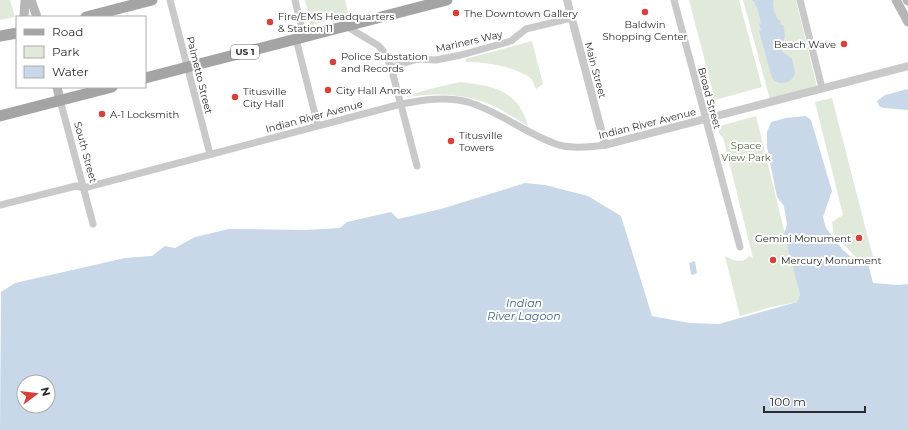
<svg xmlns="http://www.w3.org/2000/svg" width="908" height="430" font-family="Montserrat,sans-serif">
<rect width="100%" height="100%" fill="#fff"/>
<path fill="#e1e9db" d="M0,0H10L15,17L0,20Z
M305,0H345L349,16L311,25Z
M689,0H739L762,87L715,100Z
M743,0H796L817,87L770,100Z
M532,41L543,84L536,89C534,85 533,80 530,78C514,66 485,62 466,62L465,59Z
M460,82C494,86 518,90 528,126C518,120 508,114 498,108C470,94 438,92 407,97L406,96L430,89Z
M832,98L874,261L857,258L834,235L832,222L843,215L815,102Z
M756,116L800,295L797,302L772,307L740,316L725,256C733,260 742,265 749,256L753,258L723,137L720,135L718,129L720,126Z"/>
<path fill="#c8d8e8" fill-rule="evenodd" d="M752,0H774L773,2L774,11L778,20H780L781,25H783C784,29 786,35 784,40C783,43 780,45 781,48C782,54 789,55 792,59C793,62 794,68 795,72C795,83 777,87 772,78L759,31L761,30L759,24L761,23L757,6L756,7L754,1H752Z
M908,89V110L884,108L880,107L877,101L885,95Z
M806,116L811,120L832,191L823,217L826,228L843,250L856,261L868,263L873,283L898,285L908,284V430H0L1,292L15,283L125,258L152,256L165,246L175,248L195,237L229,229L305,230L340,228L347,222L391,212L398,219L441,209L525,183L545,185L588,196L621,216L652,316L689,323L719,324L797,302L800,295L784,233L787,225L784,206L777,197L767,147V132L771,122L786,118ZM24,382H48V406H24Z
M695,261L697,273L693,275L691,274L689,263Z"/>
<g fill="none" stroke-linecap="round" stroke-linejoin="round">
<path stroke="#c9c9c9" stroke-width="7" d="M170,0L210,154
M295,0L304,37
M674,0L740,247
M800,0L822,88
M346,26L379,46L386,55L391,67L417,166
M296,39L318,126
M391,67L418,59L436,60L461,55L511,41L526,29L571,18
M60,100L93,224
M0,205L76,186L84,188L401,104C423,100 446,96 468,102C501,112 527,135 559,145C574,149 591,147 605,145"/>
<path stroke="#c9c9c9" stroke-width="8" d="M567,0L605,145L908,66"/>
<path stroke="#b6b6b6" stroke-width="9" d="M31,0L37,17
M896,0L908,22
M907,0L908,1
M24,17L25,0
M57,87L60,100"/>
<path stroke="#a4a4a4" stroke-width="11" d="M86,17L152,0
M0,36L17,33
M145,78L447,0
M0,116L112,87"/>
</g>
<g fill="#d8413a" stroke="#fff" stroke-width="1.5">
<circle cx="645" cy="12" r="4"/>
<circle cx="456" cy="13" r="4"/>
<circle cx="270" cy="22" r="4"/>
<circle cx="844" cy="44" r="4"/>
<circle cx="333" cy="62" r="4"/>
<circle cx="328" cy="90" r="4"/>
<circle cx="235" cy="97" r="4"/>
<circle cx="102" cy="114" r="4"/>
<circle cx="451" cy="141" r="4"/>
<circle cx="859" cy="238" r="4"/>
<circle cx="773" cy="260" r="4"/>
</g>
<g text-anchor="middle" stroke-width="4" stroke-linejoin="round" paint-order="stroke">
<rect fill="#fff" stroke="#6b6b6b" stroke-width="1" x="231" y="45" width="28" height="14" rx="3"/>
<g font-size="9" font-weight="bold" fill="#2c2c2c">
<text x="245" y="55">US 1</text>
</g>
<g font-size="10" fill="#2c2c2c" stroke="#fff" text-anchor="start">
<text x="464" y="17">The Downtown Gallery</text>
<text x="278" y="20">Fire/EMS Headquarters<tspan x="278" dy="12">&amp; Station 11</tspan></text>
<text x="645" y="28" text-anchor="middle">Baldwin<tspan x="645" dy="12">Shopping Center</tspan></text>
<text x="836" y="48" text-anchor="end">Beach Wave</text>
<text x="341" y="60">Police Substation<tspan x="341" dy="12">and Records</tspan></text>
<text x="336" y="94">City Hall Annex</text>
<text x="243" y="95">Titusville<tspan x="243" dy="12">City Hall</tspan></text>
<text x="110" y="118">A-1 Locksmith</text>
<text x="459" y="139">Titusville<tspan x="459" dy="12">Towers</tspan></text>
<text x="851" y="242" text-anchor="end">Gemini Monument</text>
<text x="781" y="264">Mercury Monument</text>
</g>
<g font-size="10" fill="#2c2c2c" stroke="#fff">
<text transform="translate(469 41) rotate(-13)" y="4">Mariners Way</text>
<text transform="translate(596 70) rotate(75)" y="4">Main Street</text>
<text transform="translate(200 75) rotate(76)" y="4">Palmetto Street</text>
<text transform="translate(710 98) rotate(75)" y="4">Broad Street</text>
<text transform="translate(314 116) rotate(-15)" y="4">Indian River Avenue</text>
<text transform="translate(647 123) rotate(-14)" y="4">Indian River Avenue</text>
<text transform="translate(86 152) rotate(75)" y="4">South Street</text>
</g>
<g font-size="10" fill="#4b643d" stroke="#fff">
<text x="746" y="149">Space<tspan x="746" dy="12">View Park</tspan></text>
</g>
<g font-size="11" font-style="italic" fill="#416488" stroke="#fff">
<text x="524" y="307">Indian<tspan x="524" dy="13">River Lagoon</tspan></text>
</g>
</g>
<rect x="16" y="16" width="130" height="72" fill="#ffffff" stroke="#ababab"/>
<rect x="24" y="29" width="20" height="6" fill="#a4a4a4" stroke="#ababab"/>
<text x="52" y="36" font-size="12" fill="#2c2c2c">Road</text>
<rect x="24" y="46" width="20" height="12" fill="#e1e9db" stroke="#ababab"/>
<text x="52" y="56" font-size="12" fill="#2c2c2c">Park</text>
<rect x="24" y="66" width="20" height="12" fill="#c8d8e8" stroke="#ababab"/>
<text x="52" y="76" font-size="12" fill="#2c2c2c">Water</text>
<g transform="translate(36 394) rotate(75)"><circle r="19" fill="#ffffff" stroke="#ababab"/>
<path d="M0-3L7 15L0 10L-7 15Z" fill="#d8413a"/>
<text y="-6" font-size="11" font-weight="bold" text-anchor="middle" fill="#2c2c2c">N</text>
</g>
<path d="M764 406v6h101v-6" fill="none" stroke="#2c2c2c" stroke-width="2"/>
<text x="770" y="406" font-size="12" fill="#2c2c2c" stroke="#ffffff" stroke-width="3" paint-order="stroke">100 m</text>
</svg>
